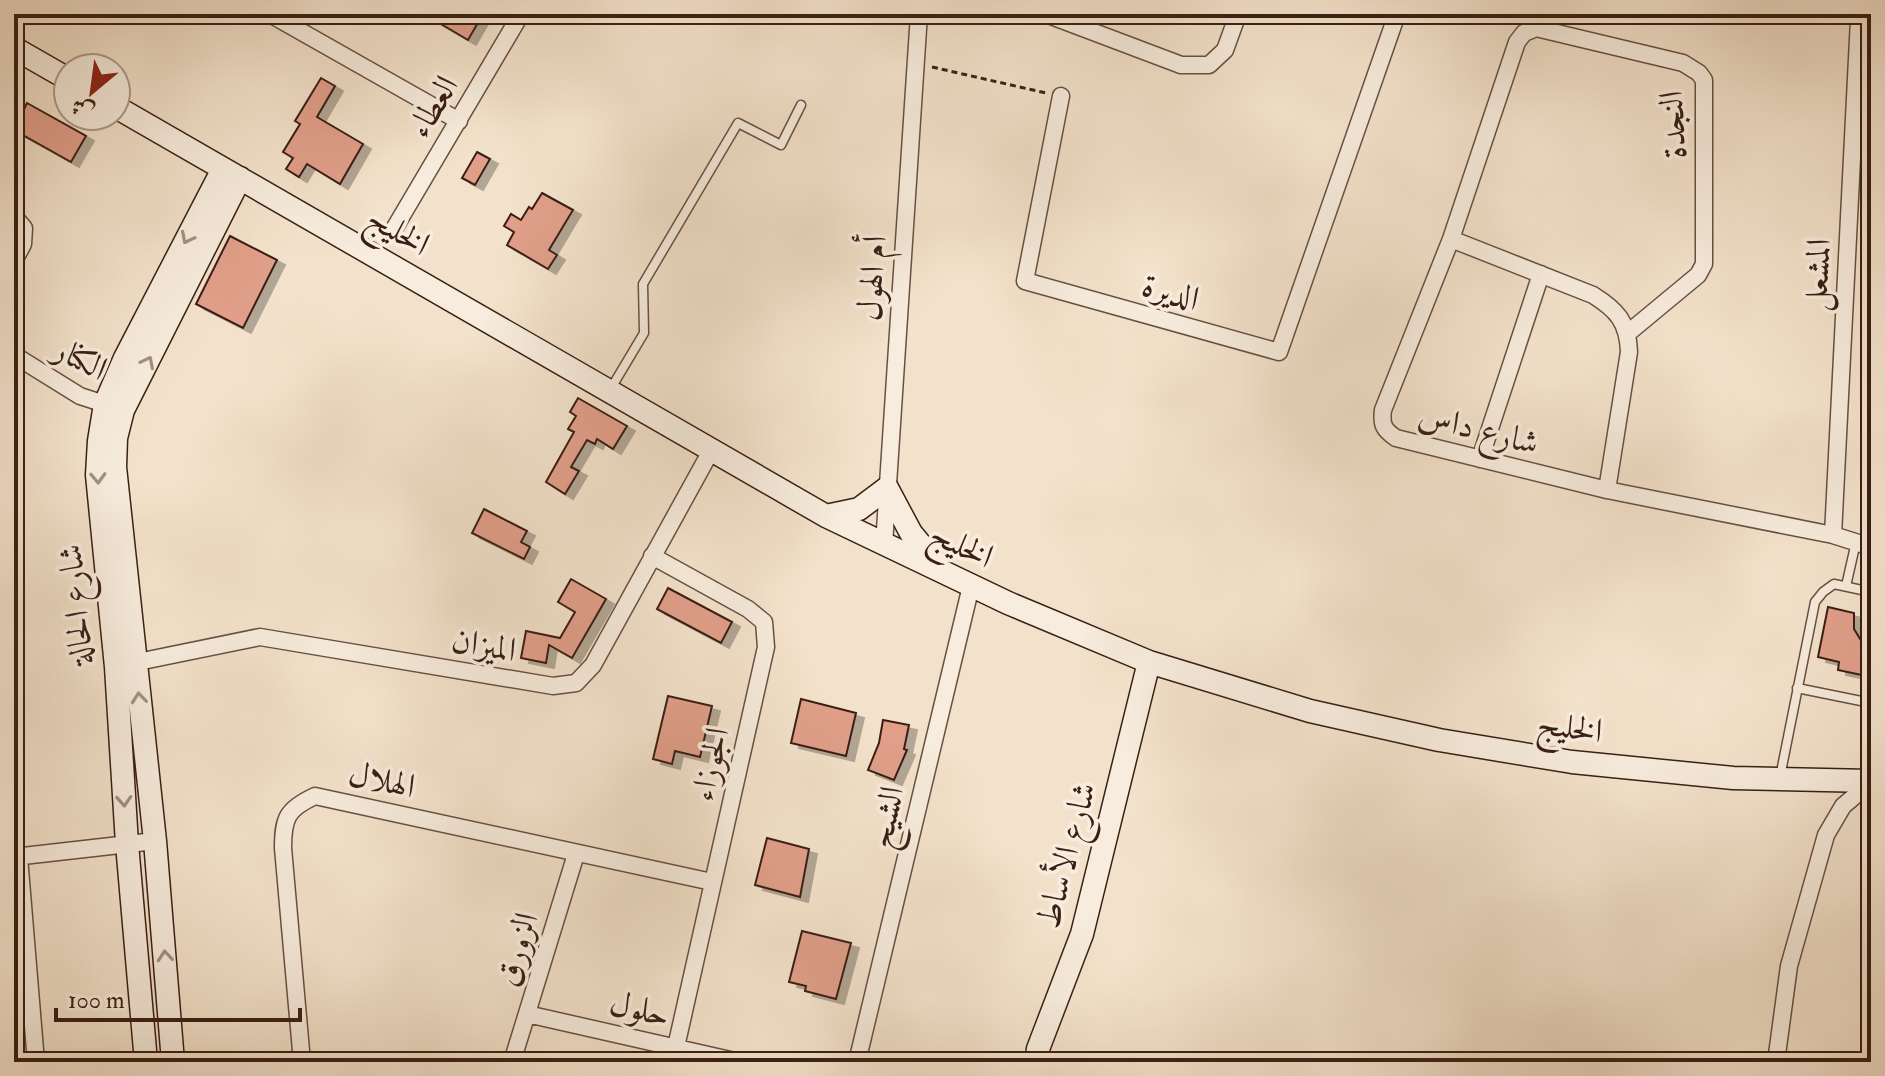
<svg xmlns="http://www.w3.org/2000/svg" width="1885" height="1076" font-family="'IM FELL Double Pica',Amiri,serif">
<defs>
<filter id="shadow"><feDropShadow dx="8" dy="5" stdDeviation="0" flood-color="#0004"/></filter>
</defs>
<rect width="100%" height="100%" fill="#f3e2cb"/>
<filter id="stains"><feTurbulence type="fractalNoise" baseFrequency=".0025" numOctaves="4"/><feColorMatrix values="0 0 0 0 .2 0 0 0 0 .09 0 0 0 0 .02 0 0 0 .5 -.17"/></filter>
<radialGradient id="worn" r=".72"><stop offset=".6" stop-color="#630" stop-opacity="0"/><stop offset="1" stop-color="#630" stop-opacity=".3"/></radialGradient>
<path fill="#e19f8a" stroke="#3a1f14" stroke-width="2" filter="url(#shadow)" d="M424,14H483L468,40Z
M321,78L335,86L317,117L363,144L340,184L307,164L299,177L286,169L293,158L283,152L300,124L295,121Z
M27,103L86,136L71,162L14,130Z
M477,152L490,159L475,185L462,178Z
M542,193L573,210L549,250L557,255L548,269L507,245L514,232L504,226L511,214L521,220L529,207L532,209Z
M230,236L277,260L243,328L196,304Z
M578,398L627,426L613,449L597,439L595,444L587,440L571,467L579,471L565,494L546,482L574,432L568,429L576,416L570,412Z
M484,509L527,531L521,542L530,547L524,559L472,533Z
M571,579L606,599L572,658L549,645L546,663L521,658L526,631L560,638L575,612L558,602Z
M668,588L732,622L721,643L657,609Z
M1828,607L1854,613V629L1862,642L1871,649V677L1838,670L1839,662L1818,657Z
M668,696L712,706L700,757L675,751L672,764L653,759Z
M801,699L856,713L846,756L791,743Z
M883,720L909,725L904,749L907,750L894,780L868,770L879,743Z
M767,838L809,849L800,897L755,885Z
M802,931L851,943L836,999L805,991L806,986L789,982Z"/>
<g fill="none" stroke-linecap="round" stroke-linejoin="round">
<g stroke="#685042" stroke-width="11">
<path id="lane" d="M610,390L644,333L643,284L738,123L781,145L801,105
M1846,586L1856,542
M1797,688L1871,703
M1780,777L1815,602L1823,592L1834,584L1871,592"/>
</g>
<g stroke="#685042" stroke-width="19">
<path id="street" d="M270,14L459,121
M1046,14L1181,65H1209L1225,50L1238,14
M1061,96L1025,281L1279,352L1397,14
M14,216L24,228L23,244L14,261
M394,229L521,14
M1451,239L1593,295C1617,310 1628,322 1629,352L1607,490
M1628,333L1698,275L1704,264V80L1699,73L1683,63L1536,28L1524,33L1517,42L1451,239L1383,410C1381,425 1384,430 1396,438L1607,490L1833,535L1871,547
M14,355L80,396L114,407
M1480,459L1541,274
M1833,535L1859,19
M884,545L919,14
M652,556L748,609L764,622L766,647L676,1047
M128,664L260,637L553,686L576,683L593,665L712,449
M14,857L155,841
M19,857L36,1062
M14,994L30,992
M527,1014L739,1062
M302,1062L283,848C283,818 287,809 315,796L712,882
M512,1062L576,854
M857,1062L971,586
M1776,1062L1789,966L1826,835L1843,806L1871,782"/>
</g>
<g stroke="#3a1f14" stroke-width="25">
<path id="secondary" d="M14,48L68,79
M116,107L826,516L1008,603L1149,662L1310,711L1439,740L1572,762L1733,778L1871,781
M826,516L859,509L887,488L911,533L938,566
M146,1062L127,844L116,667L97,475L99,441L105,404L125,358L223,169
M173,1062L155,841L115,467L116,438L123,410L240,178
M1036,1062L1038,1049L1082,934L1149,662"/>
</g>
<path stroke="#3a1f14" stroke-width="3" stroke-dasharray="6 4" stroke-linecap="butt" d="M932,67L1046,93"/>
<use href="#lane" stroke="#f7ecdd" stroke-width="8"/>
<use href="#street" stroke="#f7ecdd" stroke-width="16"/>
<use href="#secondary" stroke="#f7ecdd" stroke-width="22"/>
</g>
<defs><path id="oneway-chevron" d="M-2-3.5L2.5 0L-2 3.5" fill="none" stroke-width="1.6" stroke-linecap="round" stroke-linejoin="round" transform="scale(2)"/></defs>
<g stroke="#a29083">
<use href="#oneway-chevron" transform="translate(187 238) rotate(117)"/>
<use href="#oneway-chevron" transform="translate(148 362) rotate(-63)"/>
<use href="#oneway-chevron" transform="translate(98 478) rotate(88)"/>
<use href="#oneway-chevron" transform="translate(139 698) rotate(-96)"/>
<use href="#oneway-chevron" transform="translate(124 801) rotate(87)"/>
<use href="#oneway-chevron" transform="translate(165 956) rotate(-95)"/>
</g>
<g text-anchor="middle" stroke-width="7" stroke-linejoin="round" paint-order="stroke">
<g font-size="34" fill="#3a1f14" stroke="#f7ecdd">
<text transform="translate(432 106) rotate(-59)" y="12">العطاء</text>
<text transform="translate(1672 125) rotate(-94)" y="12">النجدة</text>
<text transform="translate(399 230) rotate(30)" y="12">الخليج</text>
<text transform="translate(1816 275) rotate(-87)" y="12">المشعل</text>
<text transform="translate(871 278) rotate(-86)" y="12">أم الهول</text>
<text transform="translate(1171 291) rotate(16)" y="12">الديرة</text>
<text transform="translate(81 358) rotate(27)" y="12">الكنار</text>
<text transform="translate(1479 428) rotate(14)" y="12">شارع داس</text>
<text transform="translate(962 544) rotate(25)" y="12">الخليج</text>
<text transform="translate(75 605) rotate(-96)" y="12">شارع الحالة</text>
<text transform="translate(484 644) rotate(10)" y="12">الميزان</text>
<text transform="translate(1570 726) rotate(8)" y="12">الخليج</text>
<text transform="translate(709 764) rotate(-77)" y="12">الجوزاء</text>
<text transform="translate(382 779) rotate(12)" y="12">الهلال</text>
<text transform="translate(885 817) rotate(-77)" y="12">الشيح</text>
<text transform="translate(1065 855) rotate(-75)" y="12">شارع الأساط</text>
<text transform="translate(516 949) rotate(-73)" y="12">الزورق</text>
<text transform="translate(640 1008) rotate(13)" y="12">حلول</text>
</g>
</g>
<rect width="1885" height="1076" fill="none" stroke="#f3e2cb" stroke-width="48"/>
<rect x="16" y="16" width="1853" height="1044" fill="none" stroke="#3a1f14" stroke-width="4"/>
<rect x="24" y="24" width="1837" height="1028" fill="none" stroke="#3a1f14" stroke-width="2"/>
<g transform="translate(92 92) rotate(209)"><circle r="38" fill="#f7ecdd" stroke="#ab9a8d" stroke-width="2"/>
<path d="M0-6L14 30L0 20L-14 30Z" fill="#8f2418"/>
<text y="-12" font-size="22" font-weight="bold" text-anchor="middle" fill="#3a1f14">ش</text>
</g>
<path d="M56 1008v12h244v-12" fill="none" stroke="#3a1f14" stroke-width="4"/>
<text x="68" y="1008" font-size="24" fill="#3a1f14" stroke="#f7ecdd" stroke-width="6" paint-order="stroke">100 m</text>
<rect width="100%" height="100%" filter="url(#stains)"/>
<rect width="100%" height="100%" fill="url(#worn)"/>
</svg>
